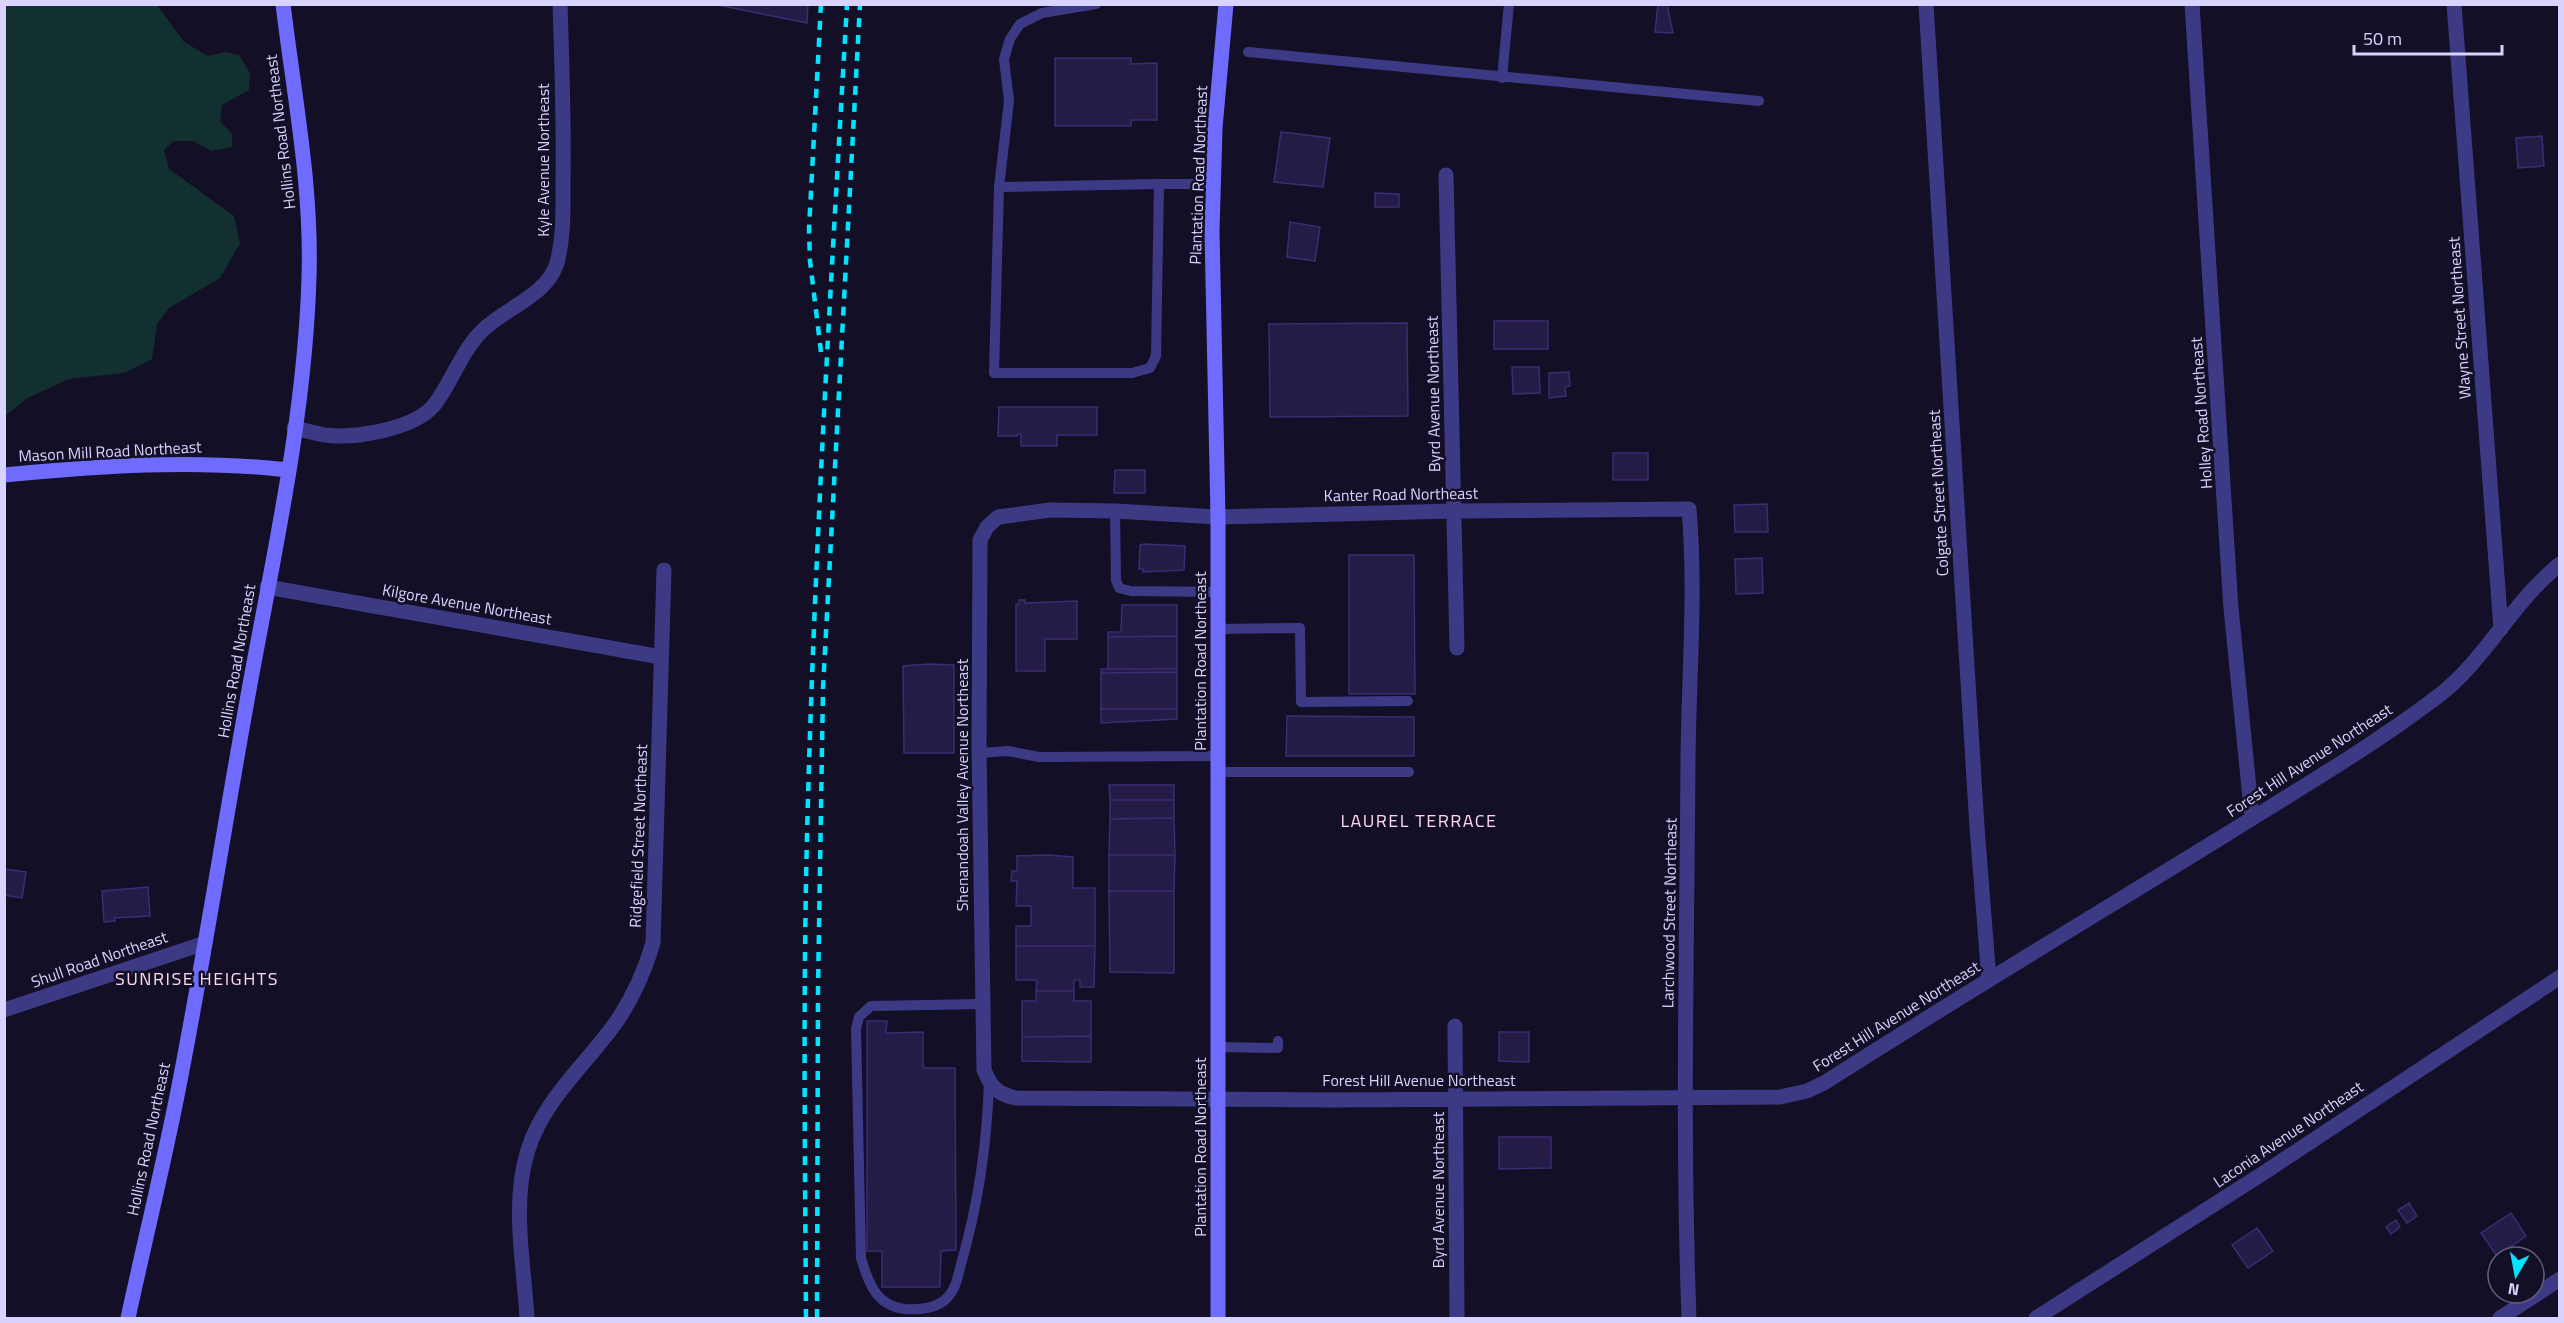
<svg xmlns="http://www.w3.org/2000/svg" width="2564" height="1323" font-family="'Titillium Web',sans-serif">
<rect width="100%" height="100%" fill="#130f26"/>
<path fill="#12302f" d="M44,5L53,6L157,5L184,42L208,56L225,52L239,55L250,73L249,90L222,105L220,121L232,134V147L211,151L193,141H173L164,150L169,169L234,216L240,243L220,278L169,308L157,324L152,359L124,373L68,379L26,399L5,416V5Z"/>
<path fill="#241b47" stroke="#3b2d73" stroke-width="1.5" d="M713,4H808L807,23Z
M1658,4H1667L1673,33L1655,32Z
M1055,58H1131V64L1157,63V120H1131V126H1055Z
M1281,132L1330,138L1323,187L1274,182Z
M2542,136L2544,166L2518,168L2516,138Z
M1375,193L1399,194V207H1375Z
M1290,222L1320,227L1315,261L1287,257Z
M1494,321H1548V349H1494Z
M1407,323L1408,416L1270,417L1269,324Z
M1512,367H1539L1540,393L1513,394Z
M1569,372L1570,386L1565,387L1566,396L1549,398V373Z
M999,407H1097V435H1057V446H1021V434H1018L1017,436H998Z
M1613,453H1648V480H1613Z
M1115,470H1145V493H1114Z
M1767,504L1768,532H1735L1734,505Z
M1144,544L1185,546L1184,570L1143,572V569H1139L1140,545Z
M1349,555H1414L1415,694H1349Z
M1762,558L1763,593L1736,594L1735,559Z
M1019,600H1025V603L1077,601V639H1045V671H1016V604H1019Z
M1122,605H1177V636L1108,637V632H1121Z
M1177,636V669H1108V637Z
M929,664L954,665V753H904L903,666Z
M1101,669H1177V672L1101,673Z
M1177,672V709H1101V673Z
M1101,709H1177V719L1101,723Z
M1287,716L1414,717V756H1286Z
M1109,785H1174V800H1110Z
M1110,800H1174V818L1110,819Z
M1174,818L1175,855H1109L1110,819Z
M1047,855L1073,857V888H1095V946H1016V926H1031V906H1016L1017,881H1011L1012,871H1017V856Z
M1109,855H1175L1174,891H1109Z
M4,869L26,872L22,898L4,895Z
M148,887L150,916L114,918L115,921L104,922L102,891Z
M1109,891H1174V973L1110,972Z
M1016,946H1095L1094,987H1080V980H1074V991H1036L1037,980H1016Z
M1036,991H1074V1001H1091V1036L1022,1037V1001H1036Z
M867,1021H887L886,1033L923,1032V1068H955L956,1250L941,1251L940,1287H882V1251H867Z
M1499,1032H1529V1062L1499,1061Z
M1091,1036V1062L1022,1061V1037Z
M1499,1137H1551V1168L1499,1169Z
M2409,1203L2417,1216L2407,1223L2398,1210Z
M2511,1213L2526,1236L2497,1256L2481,1233Z
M2396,1220L2400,1227L2391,1234L2386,1227Z
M2257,1228L2273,1251L2248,1268L2232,1245Z"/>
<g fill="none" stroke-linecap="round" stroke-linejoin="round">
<path stroke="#3d3a85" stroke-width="10" d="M1248,52L1759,101
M1502,78L1509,4
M1159,184L999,187L994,373H1132L1150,368L1156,356L1159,184H1213
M999,187L1009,101L1004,59L1010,39L1020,24L1042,13L1096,4
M1115,511L1116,580L1119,588L1131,591L1218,592
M1217,629L1300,628L1301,702L1408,701
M979,753L1008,751L1039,757L1218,756
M1218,772H1409
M983,1004L871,1006L859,1017L856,1029L861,1258C868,1282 876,1306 905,1309C920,1310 937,1309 948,1297C956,1288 958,1276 961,1264C979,1202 987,1146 989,1082
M1218,1047L1278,1048V1041"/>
<path stroke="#3d3a85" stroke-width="15" d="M1926,4L1977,827L1989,980
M2192,4L2231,608L2252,818
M2454,4L2501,629
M1446,175L1457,648
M294,428C304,430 314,433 325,435C354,439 416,429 435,404C453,380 462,349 485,328C508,307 547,295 557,263C564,236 563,209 563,181C564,123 562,63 560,4
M267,587L661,657
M4,1010L205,943
M1455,1026L1457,1318
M527,1318C524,1264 511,1203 528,1150C544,1098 589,1062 619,1018C634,995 645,970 653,943L664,570
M1689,1318C1682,1131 1687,944 1688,757C1689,674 1696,591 1689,509L1454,511L1218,517L1115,511L1050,510L998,517L987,527L980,540L979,747L984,1070C991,1087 997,1094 1016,1098L1333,1100L1780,1097L1807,1091L1824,1083C1957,998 2092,917 2227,834C2297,790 2371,747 2437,697C2486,660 2512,602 2560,564
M2036,1318L2262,1174L2560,977
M2500,1318L2560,1279"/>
<path stroke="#6f6bff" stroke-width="15" d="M4,475C99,466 193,459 288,470
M128,1318C144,1244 162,1171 177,1096C203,965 223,833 247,701C272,561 305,420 309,277C312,185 294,96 283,4
M1218,1318V517L1212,231L1215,128L1226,4"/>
<path stroke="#00e5ff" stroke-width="4.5" stroke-dasharray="9 8" stroke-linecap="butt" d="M821,4L809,229L810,261L821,352
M806,1318C805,1158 803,997 807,836C814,559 831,282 847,4
M817,1318L818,989L823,688L860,4"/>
</g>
<g text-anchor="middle" stroke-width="5" stroke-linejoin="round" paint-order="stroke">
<g font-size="16" fill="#d9d4ff" stroke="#130f26">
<text transform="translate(280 132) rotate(-97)" y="6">Hollins Road Northeast</text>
<text transform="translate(543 160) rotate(-90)" y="6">Kyle Avenue Northeast</text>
<text transform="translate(1198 175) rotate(-88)" y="6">Plantation Road Northeast</text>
<text transform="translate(2459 318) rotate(-94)" y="6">Wayne Street Northeast</text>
<text transform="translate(1433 394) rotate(-91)" y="6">Byrd Avenue Northeast</text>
<text transform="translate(2201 413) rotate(-94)" y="6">Holley Road Northeast</text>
<text transform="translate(110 451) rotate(-3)" y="6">Mason Mill Road Northeast</text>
<text transform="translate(1938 493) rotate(-93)" y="6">Colgate Street Northeast</text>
<text transform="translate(1401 494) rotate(-1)" y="6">Kanter Road Northeast</text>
<text transform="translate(467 604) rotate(10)" y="6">Kilgore Avenue Northeast</text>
<text transform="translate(236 661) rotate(-80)" y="6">Hollins Road Northeast</text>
<text transform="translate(1200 661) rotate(-90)" y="6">Plantation Road Northeast</text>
<text transform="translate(2309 760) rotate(-33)" y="6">Forest Hill Avenue Northeast</text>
<text transform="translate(962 785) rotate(-90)" y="6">Shenandoah Valley Avenue Northeast</text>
<text transform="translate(638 836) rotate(-88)" y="6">Ridgefield Street Northeast</text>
<text transform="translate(1669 913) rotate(-89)" y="6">Larchwood Street Northeast</text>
<text transform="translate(99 959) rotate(-19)" y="6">Shull Road Northeast</text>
<text transform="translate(1896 1016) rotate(-32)" y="6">Forest Hill Avenue Northeast</text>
<text x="1419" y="1086">Forest Hill Avenue Northeast</text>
<text transform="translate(2288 1134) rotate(-34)" y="6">Laconia Avenue Northeast</text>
<text transform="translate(148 1139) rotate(-78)" y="6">Hollins Road Northeast</text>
<text transform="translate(1200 1147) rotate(-90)" y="6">Plantation Road Northeast</text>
<text transform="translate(1438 1190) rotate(-90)" y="6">Byrd Avenue Northeast</text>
</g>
<g font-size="18" letter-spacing="1.5" fill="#ffd6f0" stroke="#130f26">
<text x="1419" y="827">LAUREL TERRACE</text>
<text x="197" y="985">SUNRISE HEIGHTS</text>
</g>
</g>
<rect width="2564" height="1323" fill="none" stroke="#d9d4ff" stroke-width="12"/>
<g transform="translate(2516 1275) rotate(190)"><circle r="28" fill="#130f26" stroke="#625e7d" stroke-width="1.5"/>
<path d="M0-4.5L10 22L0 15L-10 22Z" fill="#00e5ff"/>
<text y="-9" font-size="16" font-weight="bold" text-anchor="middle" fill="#d9d4ff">N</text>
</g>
<path d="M2354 45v9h148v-9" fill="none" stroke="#d9d4ff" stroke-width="3"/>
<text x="2363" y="45" font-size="18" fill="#d9d4ff" stroke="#130f26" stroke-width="4.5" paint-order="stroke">50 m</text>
</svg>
